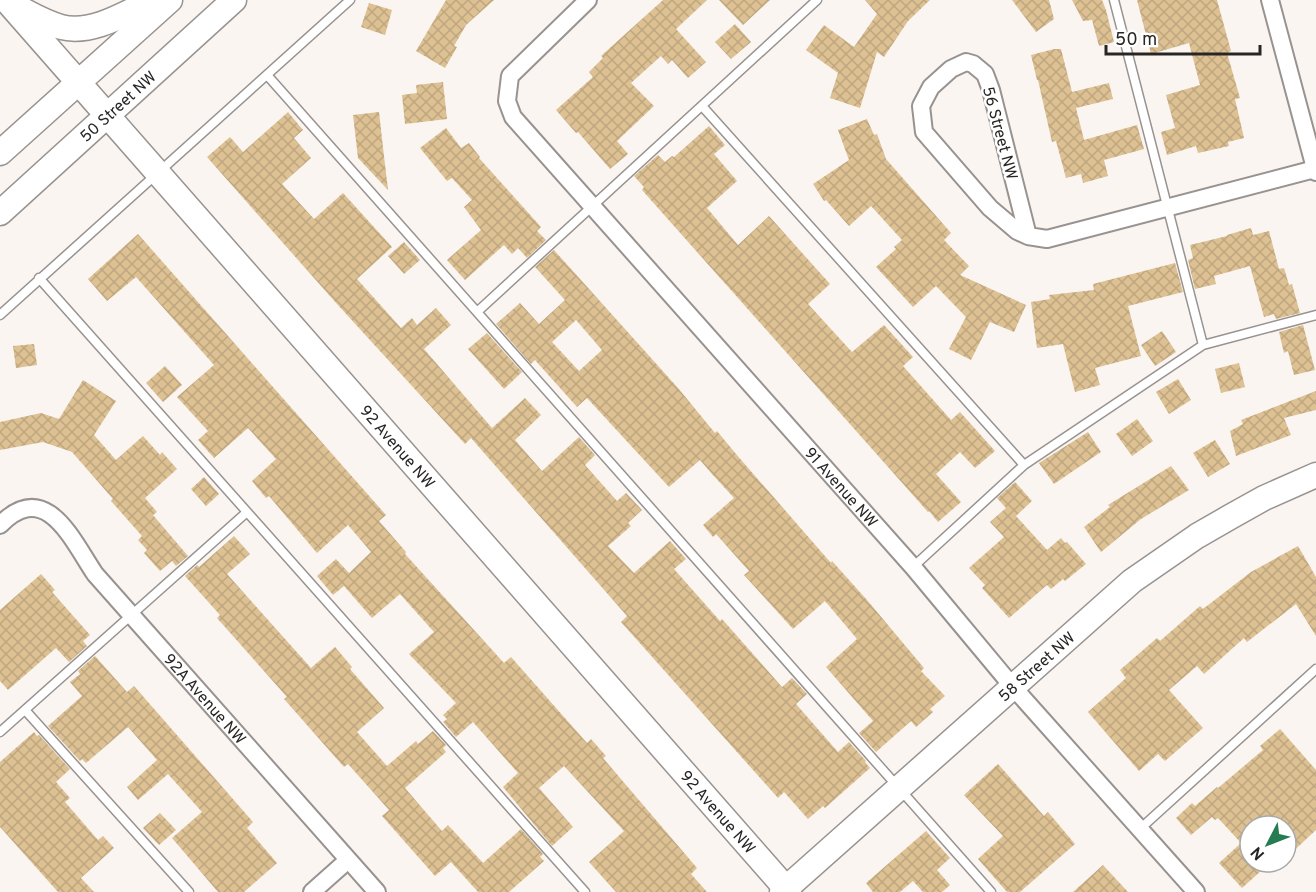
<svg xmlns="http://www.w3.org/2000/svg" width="1316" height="892" font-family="Overpass,sans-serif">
<defs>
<pattern id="building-cross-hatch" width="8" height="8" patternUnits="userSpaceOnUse" patternTransform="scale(1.5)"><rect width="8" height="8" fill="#dec193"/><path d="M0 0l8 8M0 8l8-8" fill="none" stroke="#bea67f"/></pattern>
</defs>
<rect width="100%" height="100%" fill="#faf5f1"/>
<path fill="url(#building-cross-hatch)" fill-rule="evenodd" d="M446,0H494L466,25L454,46L457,47L445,68L416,51Z
M663,0H707L676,29L706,62L688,78L672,60L668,64L661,56L631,83L654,106L617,141L628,154L610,169L578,132L576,133L556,110L593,77L589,72L603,58L601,56Z
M719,0H770L743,25Z
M865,0H930L908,21L884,57L877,52L860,108L830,98L838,73L806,50L824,25L854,47L877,14Z
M1012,0H1049L1054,19L1036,32Z
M1072,0H1102L1106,10L1114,42L1099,46L1092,20L1083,21Z
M1137,0H1217L1231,51L1227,53L1240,98L1235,99L1244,138L1228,142L1229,146L1198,153L1196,146L1167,155L1161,132L1175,128L1166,95L1200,85L1189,43L1151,54Z
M369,3L392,10L385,35L361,27Z
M735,24L751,42L731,59L715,42Z
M1054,49H1061L1072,92L1109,83L1113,99L1076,108L1084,140L1137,125L1144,149L1104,160L1108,176L1083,183L1081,174L1066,178L1056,141L1052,142L1038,80H1037L1031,55Z
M443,82L447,119L405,124L402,95L417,93L416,85Z
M288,112L303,130L294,138L311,158L282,184L314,219L343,193L392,247L357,279L401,328L412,318L417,325L436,308L451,325L424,349L492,428L525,398L541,415L515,440L542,471L579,437L595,455L585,465L617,501L626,493L642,510L628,523L631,526L608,546L634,573L670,541L686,559L674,569L720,621L722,619L782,687L792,678L807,694L796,704L838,752L849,742L866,761L865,762L870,768L825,808L823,806L808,819L784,792L778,798L621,622L627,616L471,438L465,444L337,304L207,157L230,137L243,152Z
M379,112L384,156L388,190L358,158L353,115Z
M867,119L874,135L877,134L886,159L951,233L944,240L969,266L960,275L1026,305L1014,332L990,322L971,360L949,349L966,317L936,286L913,307L876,267L896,249L894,247L902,240L871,206L849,226L826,200L824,201L813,184L849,160L838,130Z
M709,126L725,145L714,154L737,181L707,208L738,245L769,216L830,284L808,304L852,352L884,325L913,357L903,366L951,420L960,412L995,451L975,468L960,452L936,474L961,502L938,522L929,511L928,512L642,190L644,187L634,176L658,155L665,162L672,156L674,157Z
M446,128L461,148L469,143L480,157L479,158L541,227L537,231L546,240L527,258L518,248L512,254L504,245L465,280L447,260L481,230L464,207L472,200L452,178L447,181L420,148Z
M1251,228L1253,235L1269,231L1279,269L1284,268L1289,285L1292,284L1300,313L1276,319L1274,314L1264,317L1250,266L1214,276L1216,284L1195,289L1188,260L1193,258L1190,245L1227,236V235Z
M138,234L386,515L379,521L406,552L405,554L504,663L511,657L587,743L591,739L606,756L603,758L697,868L691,874L707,892H616L589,862L624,831L564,766L539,788L573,827L552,846L503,787L518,773L473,722L456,737L443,722L447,719L443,715L456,703L409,654L434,632L400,594L372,618L344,586L333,595L317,576L336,559L349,573L371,552L348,525L317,553L269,496L266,498L252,481L276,459L248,428L214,458L198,440L208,431L177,397L214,365L136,277L107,301L88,279Z
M404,242L420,260L404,274L388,256Z
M554,250L678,388L715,433L717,431L736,454L831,563L832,561L867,600L924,668L921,671L945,696L930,709L933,712L916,727L911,721L876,752L859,733L873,721L826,667L857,639L825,601L793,629L744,575L749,571L716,534L713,537L703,525L734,498L712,474L700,460L669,487L587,398L577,407L535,360L531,364L496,324L520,303L539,324L565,300L535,267ZM576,320L602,350L579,371L552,342Z
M1175,263L1183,292L1128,306L1141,356L1095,368L1100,385L1075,392L1063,344L1037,348L1031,302L1050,299L1049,295L1094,290L1093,284Z
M1303,325L1315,370L1294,375L1288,351L1284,353L1279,332Z
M1162,331L1176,352L1155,366L1141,345Z
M487,333L522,372L504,389L468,349Z
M34,344L37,365L16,368L13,346Z
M1239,363L1245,387L1221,393L1215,369Z
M165,366L182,385L163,402L146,383Z
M1178,379L1191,400L1169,414L1156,392Z
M83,380L116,401L94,435L116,460L143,436L160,455L162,452L177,469L145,498L157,512L153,515L188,556L176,566L172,561L160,571L144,553L147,550L138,540L142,536L111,501L113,499L72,452L43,442L0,450V422L41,413L59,419Z
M1316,391V410L1284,418L1291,435L1236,456L1230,431L1243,424L1241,420Z
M1137,419L1153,441L1132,456L1116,434Z
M1088,432L1101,452L1054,484L1039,463Z
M1215,440L1230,464L1208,477L1193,453Z
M1171,466L1189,490L1141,519L1101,552L1084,527L1110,507L1108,505Z
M204,477L219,494L206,506L191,489Z
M1015,482L1032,501L1016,516L1047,550L1061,538L1065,543L1067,542L1086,564L1065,581L1063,579L1051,589L1047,585L1009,618L982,588L985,585L969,568L1004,537L990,522L1006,508L997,498Z
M234,536L250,554L227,574L311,668L335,647L352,667L350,669L384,708L357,732L387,766L416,741L418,744L433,731L446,745L443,748L446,752L405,788L442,831L448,825L483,863L521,829L543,854L540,857L544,861L509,892H478L451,862L435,876L382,816L389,810L348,764L344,767L284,699L287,697L217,618L220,615L185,576L197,565L199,567Z
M1298,546L1316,577V636L1296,604L1247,642L1244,638L1204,674L1197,666L1169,690L1203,728L1165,761L1158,754L1139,771L1088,712L1126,678L1120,670L1157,638L1160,641L1200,606L1203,609L1251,572Z
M41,574L55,590L52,592L90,635L83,641L87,646L69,662L56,648L8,690L0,681V610Z
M95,656L127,692L134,686L253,822L247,828L277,863L244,892H218L172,838L202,812L168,774L138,800L127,787L157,760L128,727L86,763L82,759L80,761L48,726L82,696L70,682L80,674L78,671Z
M1280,729L1316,770V830L1286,858V826H1250V862H1271L1242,888L1219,863L1241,843L1218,818L1215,820L1212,817L1191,835L1176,818L1192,803L1195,806L1217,787L1218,788L1263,750L1260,746Z
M34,732L37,736L39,735L70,769L56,782L70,798L65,802L98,840L103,836L114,848L81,878L94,892H58L0,827V762Z
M998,764L1044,816L1048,812L1075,844L1020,892H1007L978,859L1003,836L964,795Z
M160,813L176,830L159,845L143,828Z
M926,831L950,858L937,870L950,885L942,892H923L913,881L900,892H873L866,883Z
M1103,865L1128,892H1073Z"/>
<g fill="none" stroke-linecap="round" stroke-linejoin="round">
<g stroke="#989390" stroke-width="11">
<path id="lane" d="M267,75L991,892
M702,106L1024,465L913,567
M39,278L585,892
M477,312L817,0
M0,315L350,0
M1203,345L1316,315
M1024,465L1203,345L1114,0
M25,710L189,892
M0,732L247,512
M1141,828L1316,669"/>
</g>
<g stroke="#989390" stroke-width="20">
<g id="street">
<path id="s1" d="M588,0L510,76L507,101L513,117L913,567L1013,687L1196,892"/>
<path d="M1270,0L1316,172"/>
<path d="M1028,236L991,90L985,74L973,64L966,62L951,69L931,87L921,106L924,132L990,208L1017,231L1028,236L1047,239L1315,169"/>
<path id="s2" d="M0,525C46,478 72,540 95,574L377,892"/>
<path d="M312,892L348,860"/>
</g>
</g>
<g stroke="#989390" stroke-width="27">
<g id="secondary">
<path id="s3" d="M6,0L789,892"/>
<path d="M19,8C32,15 46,23 61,27C92,35 126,13 153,0"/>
<path d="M0,153L170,0"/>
<path id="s4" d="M0,213L234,0"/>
<path id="s5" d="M782,892L1132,581L1197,536L1230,517L1264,498L1316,475"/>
</g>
</g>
<use href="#lane" stroke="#fff" stroke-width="8"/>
<use href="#street" stroke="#fff" stroke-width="16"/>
<use href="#secondary" stroke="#fff" stroke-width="24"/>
</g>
<g text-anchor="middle" stroke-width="5" stroke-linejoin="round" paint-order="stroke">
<g font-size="16" fill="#282625" stroke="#fff">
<text dy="6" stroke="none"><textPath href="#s4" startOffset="159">50 Street NW</textPath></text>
<text transform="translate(1001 133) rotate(75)" y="6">56 Street NW</text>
<text dy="6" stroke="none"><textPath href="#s3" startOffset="594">92 Avenue NW</textPath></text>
<text dy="6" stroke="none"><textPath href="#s1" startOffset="646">91 Avenue NW</textPath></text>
<text dy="6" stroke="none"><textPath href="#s5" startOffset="340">58 Street NW</textPath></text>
<text dy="6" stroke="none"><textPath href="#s2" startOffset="298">92A Avenue NW</textPath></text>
<text dy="6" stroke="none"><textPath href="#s3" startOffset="1080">92 Avenue NW</textPath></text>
</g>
</g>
<g transform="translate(1268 844) rotate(228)"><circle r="28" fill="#ffffff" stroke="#a9a8a8" stroke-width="1.5"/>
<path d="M0-4.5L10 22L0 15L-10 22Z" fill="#247c50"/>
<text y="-9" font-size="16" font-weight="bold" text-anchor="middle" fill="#282625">N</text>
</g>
<path d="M1106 45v9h154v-9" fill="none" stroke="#282625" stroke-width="3"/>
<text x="1115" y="45" font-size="18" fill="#282625" stroke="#ffffff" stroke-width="4.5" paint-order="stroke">50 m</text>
</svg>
